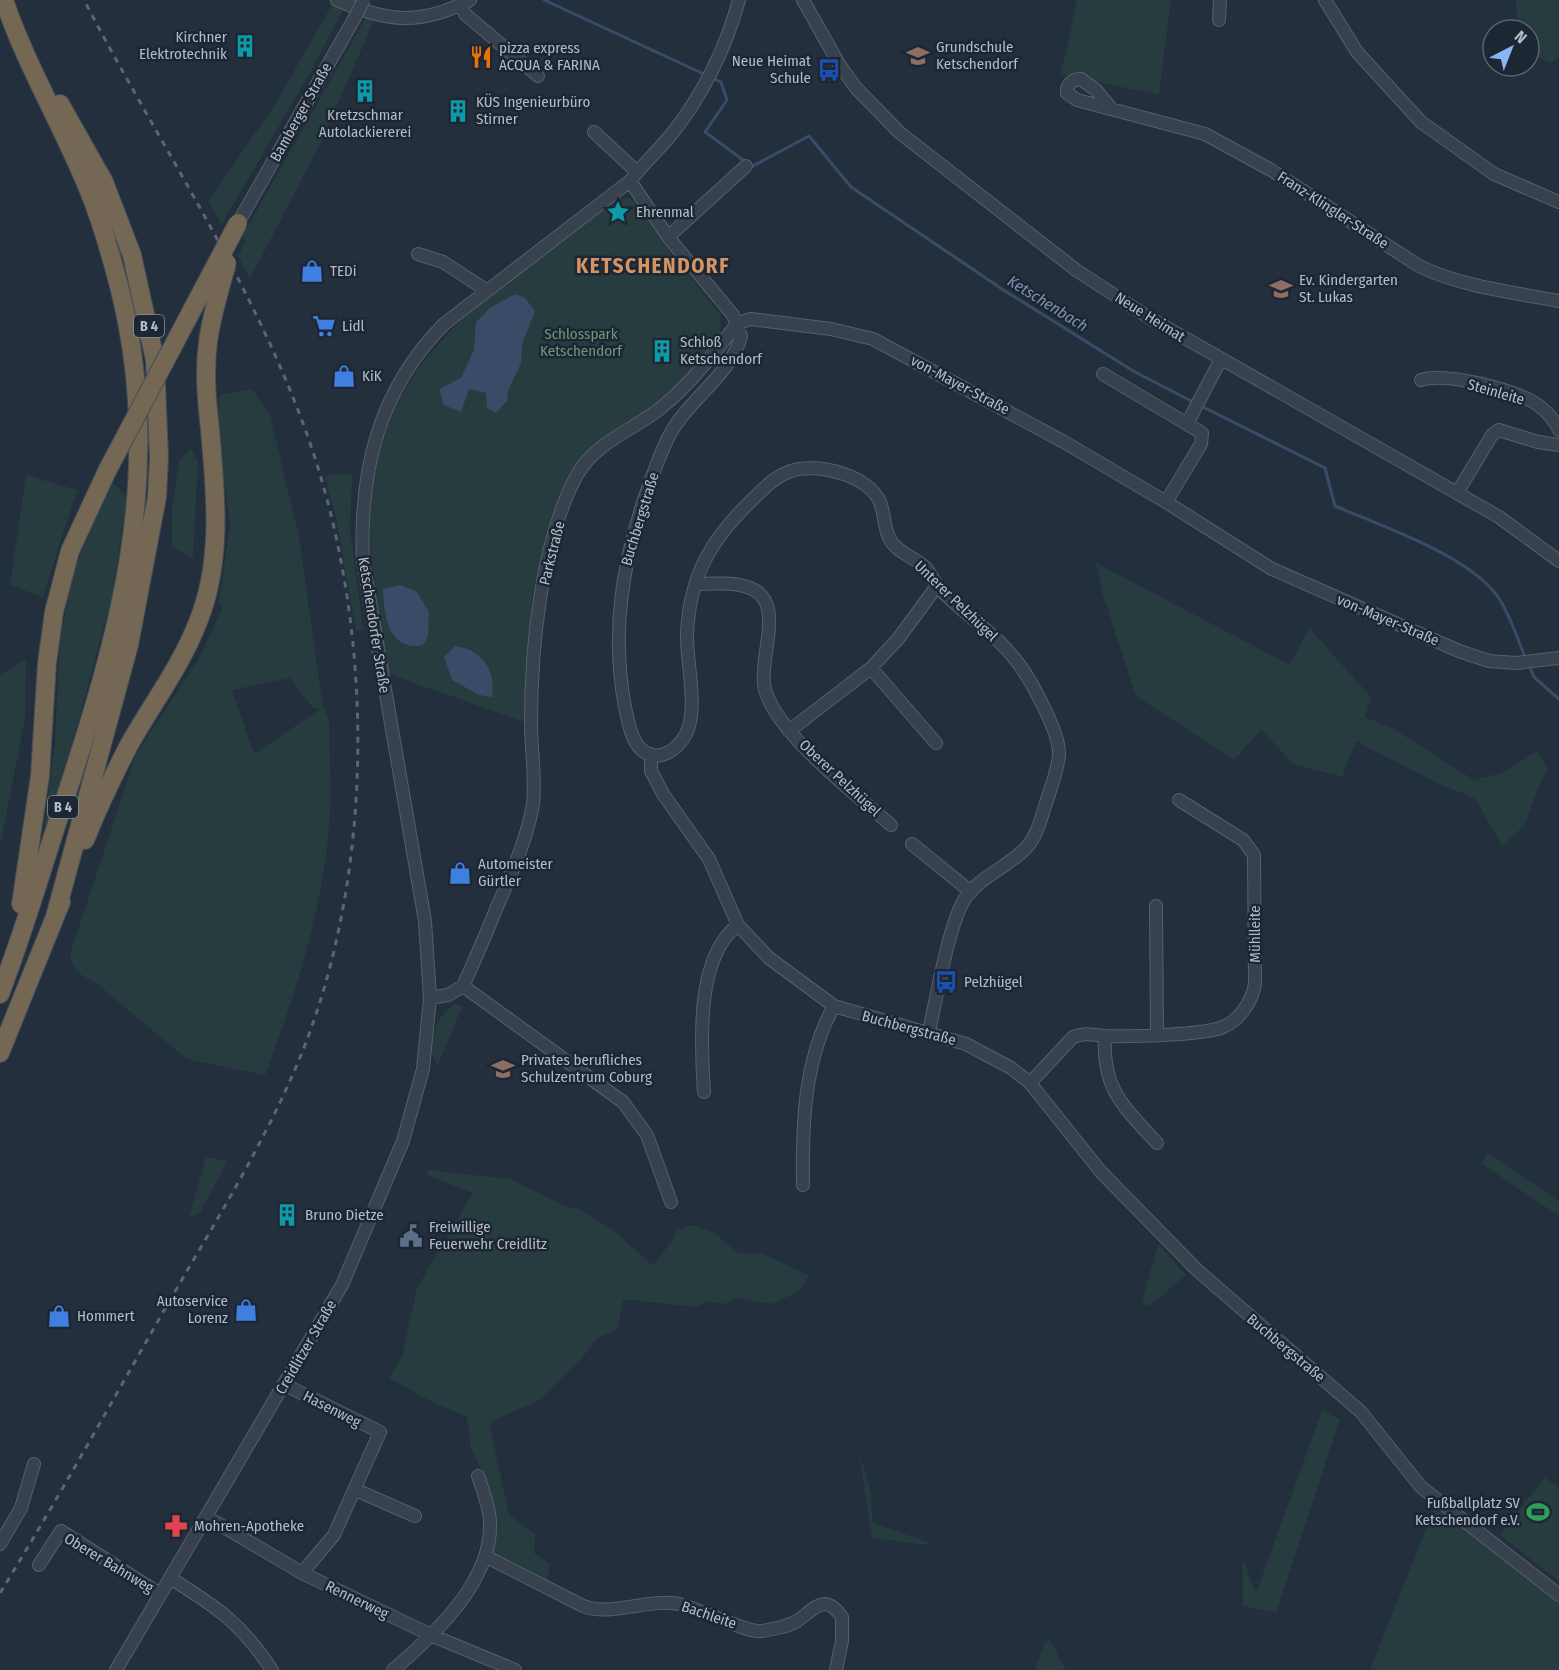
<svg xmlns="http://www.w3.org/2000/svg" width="1559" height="1670" font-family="'Fira Sans Condensed',sans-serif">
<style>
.green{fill:#263c3f;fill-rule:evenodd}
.water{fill:#394c67}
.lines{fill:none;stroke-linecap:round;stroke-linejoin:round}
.stream{stroke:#394c67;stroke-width:3}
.minor-casing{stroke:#565f6c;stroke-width:14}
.highway-casing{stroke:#434c59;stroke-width:20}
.minor{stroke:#38414e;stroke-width:12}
.highway{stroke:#746855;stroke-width:18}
.rail{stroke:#5a6575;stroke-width:3;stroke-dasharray:6 6;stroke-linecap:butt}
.minor-bridge-casing{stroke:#565f6c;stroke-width:14;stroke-linecap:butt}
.highway-bridge-casing{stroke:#434c59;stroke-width:20;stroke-linecap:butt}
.minor-bridge{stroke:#38414e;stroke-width:12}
.highway-bridge{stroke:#746855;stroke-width:18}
.labels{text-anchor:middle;stroke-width:5;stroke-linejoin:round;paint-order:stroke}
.shield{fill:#1d2633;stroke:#878f9c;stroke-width:1.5}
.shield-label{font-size:14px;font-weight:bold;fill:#b4bcc9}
.poi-label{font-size:15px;fill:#b4bcc9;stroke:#1d2633;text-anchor:start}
.street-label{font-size:15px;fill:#b4bcc9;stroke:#1d2633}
.park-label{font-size:15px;fill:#6b9a76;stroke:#1d2633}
.water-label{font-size:16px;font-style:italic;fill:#7c92b1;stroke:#1d2633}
.district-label{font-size:21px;font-weight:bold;letter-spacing:1.5px;fill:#d59563;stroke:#1d2633}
</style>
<rect width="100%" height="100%" fill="#242f3e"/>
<path class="green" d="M1077,0H1171L1159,95L1061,74Z
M1516,0H1559V57L1551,63L1529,53V30H1518Z
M333,3L342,11L311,71L222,224L208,201L274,106Z
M365,19L374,20L323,138L250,279L238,256L245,242L243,235Z
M629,198L636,202L658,237L720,314L721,331L711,352L677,386L634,421L591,447L572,470L547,531L532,596L524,722L389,674C381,622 369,569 370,517C372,356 505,282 619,199Z
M252,389L270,415L299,537L323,708L329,718C329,748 331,779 330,810C326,901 297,990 265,1075L187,1059L96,983C82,976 72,971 70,954L136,754L198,660L223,607L219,603L230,524L216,420L220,395ZM290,678L313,708H322L254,754L232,690Z
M191,449L198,462L193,558L172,547V508L179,461Z
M333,474L352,475L350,528L363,630H356L336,518L325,477Z
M26,475L77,490L43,597L10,585Z
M113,483L127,497L112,597L45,843V819L55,743L60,641L72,575L108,487Z
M1096,563L1290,665L1309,628L1371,697L1365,717L1392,728L1474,780L1502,773L1537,751L1548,770L1539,785L1525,825L1502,846L1475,798L1439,784L1356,741L1342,777L1293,764L1261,729L1234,760L1136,696L1102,592Z
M26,659L25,719L0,845V675Z
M455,1004L462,1006L438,1065L432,1055C435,1028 432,1022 455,1004Z
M1487,1152L1559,1201V1216L1482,1164Z
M206,1157L227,1161L200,1213L189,1218Z
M428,1170L510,1179L572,1209L578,1208L613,1230L653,1266L674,1238L676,1230L691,1225L713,1232L738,1253L763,1254L809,1275L801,1290L772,1304L735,1297L726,1304L707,1301L696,1307L623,1299L618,1329L596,1339L582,1358L540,1400L492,1421L490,1427L509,1515L535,1534L534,1553L550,1564L547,1581L492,1556L493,1538L484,1474L471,1449L467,1417L428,1400L389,1378L402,1356L417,1288L473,1193L427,1175Z
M1158,1244L1186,1275L1150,1306L1142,1302Z
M1322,1411L1340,1419L1276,1613L1243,1606V1559L1256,1593Z
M859,1452L870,1489L873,1523L930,1543L929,1545L872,1538Z
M1545,1477L1559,1488V1581L1500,1535Z
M1434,1509L1488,1536L1559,1596V1670H1370Z
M1049,1640L1051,1642L1066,1670H1035L1045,1642Z"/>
<path class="water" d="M515,294L525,298L535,311L522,344L521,363L508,391L507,401L496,413L487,408L486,393L469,389L461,412L444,405L439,389L461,378L474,350L476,322L491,307Z
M401,585L417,592L429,612L428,636L423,645C389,652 384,616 383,589Z
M455,646C482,649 497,672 492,697L479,695L452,680L444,657Z"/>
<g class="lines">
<path class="stream" d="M544,0L706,75
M712,78L721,82L727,100L705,132L746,162
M751,167L809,136L851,187L1005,291L1135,372L1195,403
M1201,406L1325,468L1335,506C1381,526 1474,557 1500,600C1511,618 1518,640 1526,659
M1529,665L1534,677L1559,699"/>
<g class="minor-casing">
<path id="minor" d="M337,0C387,22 420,26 470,0
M803,0L839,64L856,88L900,133L1076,270L1148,317L1499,517L1559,561
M1325,0L1357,52L1421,122L1494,174L1559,202
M461,5L465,14L538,76
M1219,20L1220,0
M1110,107L1096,90L1081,79C1073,79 1066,84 1067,93L1077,100L1205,134L1271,170L1419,266C1463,287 1511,292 1559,301
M594,132L637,172
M630,181L668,237L733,315L741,336C732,373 692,397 673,429C661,449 654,472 646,494C622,564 611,634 625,707C628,720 631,741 642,750C659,764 678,749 686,734C699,708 686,662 687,633C690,574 712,538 754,498C765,487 776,476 791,471C816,462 869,475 880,502C886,517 883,533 894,545C903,555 917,559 926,568C931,574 934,582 939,588C963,614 996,633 1018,663C1031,680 1060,733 1059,754C1058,771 1050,790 1045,806C1040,822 1037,836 1026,848C1009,866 980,877 966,897C949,921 936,1000 929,1032
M238,223L354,19
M668,237L746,166
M418,254L443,262L486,290
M738,323L751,319L831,329L873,339L1064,442L1166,502L1272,569L1459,651L1489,661L1516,663L1559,658
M1103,374L1202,433L1201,444L1166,502
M1421,380C1447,372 1516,390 1538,405C1546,411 1555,421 1559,430
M1188,422L1221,359
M1457,493L1492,435L1499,430L1538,442L1559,445
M696,584C717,584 751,579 764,599C777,619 761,659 764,684C770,729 856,794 891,825
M871,668L936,743
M789,731L871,668L898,639L937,586
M651,754V771L663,794L709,859L738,925L769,958L834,1006L966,1044L1011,1068L1030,1083L1101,1172L1197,1270L1361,1412L1421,1487L1559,1595
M912,844L971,892
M1156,906L1157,1033
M463,986L623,1102L647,1135L671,1202
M430,998L448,995L463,986C475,960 486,934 497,907C511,874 527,840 533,804C536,778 531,750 531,723C531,648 541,541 577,475C595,442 634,430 662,407C694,380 712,355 738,323
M1105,1036C1102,1089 1123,1106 1157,1143
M1030,1083L1073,1037C1085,1032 1093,1035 1105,1036C1127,1037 1205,1035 1223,1027C1240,1020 1252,1001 1255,984L1254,855L1243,840L1179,800
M704,1092C701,1045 695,957 738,925
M803,1185C802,1125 804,1059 834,1006
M285,1385L380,1432L334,1535L302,1573
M356,1490L415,1516
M207,1517L302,1573L433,1636L515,1670
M0,1544L21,1508L34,1464
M485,1556L583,1606C613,1617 647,1598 679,1604C698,1608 749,1634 762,1631C774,1629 787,1627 797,1621C815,1609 824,1592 842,1617V1641L836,1670
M39,1565L61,1531L160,1594
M170,1578C217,1607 241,1623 272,1670
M116,1670L342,1285L403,1141L423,1069L430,998L425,921L363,561C359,470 379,390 444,324L630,181C642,165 657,152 670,136C702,97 726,48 739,0
M393,1670C435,1634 493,1581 490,1521C489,1506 483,1490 478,1476"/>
</g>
<g class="highway-casing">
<path id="highway" d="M85,840C98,808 113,776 129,745C152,704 181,666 198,622C224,558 215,486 209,419
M21,904L40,776L47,663L54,612L70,551L107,471
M56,913L129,645L157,497L159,457L155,360L132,255L104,182L60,104
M0,994C23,934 41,872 61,811C119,636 166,475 120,290C111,255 101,219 87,186C61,123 26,65 4,0
M0,1053L61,902"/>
</g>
<use href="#minor" class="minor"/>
<use href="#highway" class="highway"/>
<path class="rail" d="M0,1593C55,1504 106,1412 158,1321C207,1235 261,1151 299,1060C376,873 375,633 310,443C256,286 160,146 84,0"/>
<g class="minor-bridge-casing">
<path id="minor-bridge" d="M354,19L364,0"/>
</g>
<g class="highway-bridge-casing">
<path id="highway-bridge" d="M209,419C201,354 209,325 227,263
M107,471L238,223"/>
</g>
<use href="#minor-bridge" class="minor-bridge"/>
<use href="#highway-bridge" class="highway-bridge"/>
</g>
<defs>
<g id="building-bare" transform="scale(1.8)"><path d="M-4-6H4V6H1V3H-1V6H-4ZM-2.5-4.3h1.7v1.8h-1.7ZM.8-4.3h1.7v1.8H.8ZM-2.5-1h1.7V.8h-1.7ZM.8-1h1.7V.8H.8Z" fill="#0f9aa8" stroke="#1d2633" stroke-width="2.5" paint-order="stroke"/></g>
<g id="school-bare" transform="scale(1.8)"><path d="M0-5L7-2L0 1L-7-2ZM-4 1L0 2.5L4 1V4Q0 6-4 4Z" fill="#8d6e63" stroke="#1d2633" stroke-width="2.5" paint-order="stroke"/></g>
<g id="restaurant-bare" transform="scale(1.8)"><path d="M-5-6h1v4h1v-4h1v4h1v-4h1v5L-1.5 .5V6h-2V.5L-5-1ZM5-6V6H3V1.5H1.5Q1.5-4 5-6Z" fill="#e8710a" stroke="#1d2633" stroke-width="2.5" paint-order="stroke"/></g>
<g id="bus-bare" transform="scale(1.8)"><path d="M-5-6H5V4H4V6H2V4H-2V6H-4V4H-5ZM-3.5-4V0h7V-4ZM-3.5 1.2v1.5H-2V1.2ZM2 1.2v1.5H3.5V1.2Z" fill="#1a4fb4" stroke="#1d2633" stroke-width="2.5" paint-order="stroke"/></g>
<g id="sight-bare" transform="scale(1.8)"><path d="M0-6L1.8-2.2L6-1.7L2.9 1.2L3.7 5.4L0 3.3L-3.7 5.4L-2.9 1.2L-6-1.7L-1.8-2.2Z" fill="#0f9aa8" stroke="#1d2633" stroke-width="2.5" paint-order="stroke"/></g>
<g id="shop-bare" transform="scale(1.8)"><path d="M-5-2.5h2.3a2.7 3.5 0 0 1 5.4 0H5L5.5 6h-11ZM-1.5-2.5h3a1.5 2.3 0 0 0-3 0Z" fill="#3f7fe0" stroke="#1d2633" stroke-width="2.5" paint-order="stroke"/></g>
<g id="supermarket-bare" transform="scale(1.8)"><path d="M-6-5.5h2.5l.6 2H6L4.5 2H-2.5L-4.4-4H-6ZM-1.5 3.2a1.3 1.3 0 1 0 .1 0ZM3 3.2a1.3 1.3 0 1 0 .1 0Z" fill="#3f7fe0" stroke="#1d2633" stroke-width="2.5" paint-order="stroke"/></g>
<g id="civic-bare" transform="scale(1.8)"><path d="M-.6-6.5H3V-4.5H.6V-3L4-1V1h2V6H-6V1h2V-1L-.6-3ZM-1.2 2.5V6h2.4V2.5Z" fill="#5c6f8a" stroke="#1d2633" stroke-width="2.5" paint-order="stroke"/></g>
<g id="stadium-bare" transform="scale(1.8)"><path d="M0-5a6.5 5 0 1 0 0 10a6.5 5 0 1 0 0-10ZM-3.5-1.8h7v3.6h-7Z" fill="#2e9e5b" stroke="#1d2633" stroke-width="2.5" paint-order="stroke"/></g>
<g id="pharmacy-bare" transform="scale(1.8)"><path d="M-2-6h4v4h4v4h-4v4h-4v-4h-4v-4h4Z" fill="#e0444e" stroke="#1d2633" stroke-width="2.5" paint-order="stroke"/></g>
</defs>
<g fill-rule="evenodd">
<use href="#building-bare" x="245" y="46"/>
<use href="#school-bare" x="918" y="56"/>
<use href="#restaurant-bare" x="481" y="57"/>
<use href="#bus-bare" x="829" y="70"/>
<use href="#building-bare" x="365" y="91"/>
<use href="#building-bare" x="458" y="111"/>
<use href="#sight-bare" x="618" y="212"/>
<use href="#shop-bare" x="312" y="271"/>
<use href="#school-bare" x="1281" y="289"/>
<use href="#supermarket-bare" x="324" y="326"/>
<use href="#building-bare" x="662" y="351"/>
<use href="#shop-bare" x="344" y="376"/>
<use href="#shop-bare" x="460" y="873"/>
<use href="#bus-bare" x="946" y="982"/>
<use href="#school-bare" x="503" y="1069"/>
<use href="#building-bare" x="287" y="1215"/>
<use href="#civic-bare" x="411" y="1236"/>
<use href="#shop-bare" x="246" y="1310"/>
<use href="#shop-bare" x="59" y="1316"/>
<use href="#stadium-bare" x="1538" y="1512"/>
<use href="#pharmacy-bare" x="176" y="1526"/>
</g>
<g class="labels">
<g class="shield">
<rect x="134" y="315" width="30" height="22" rx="4.5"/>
<rect x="48" y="796" width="30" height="22" rx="4.5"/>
</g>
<g class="shield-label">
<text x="149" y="331">B 4</text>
<text x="63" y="812">B 4</text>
</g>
<g class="poi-label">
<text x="227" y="42" text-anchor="end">Kirchner<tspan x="227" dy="17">Elektrotechnik</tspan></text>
<text x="936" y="52">Grundschule<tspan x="936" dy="17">Ketschendorf</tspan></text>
<text x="499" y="53">pizza express<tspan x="499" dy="17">ACQUA &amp; FARINA</tspan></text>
<text x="811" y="66" text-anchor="end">Neue Heimat<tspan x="811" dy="17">Schule</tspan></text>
<text x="476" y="107">KÜS Ingenieurbüro<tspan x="476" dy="17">Stirner</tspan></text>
<text x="365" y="120" text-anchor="middle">Kretzschmar<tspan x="365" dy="17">Autolackiererei</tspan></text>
<text x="636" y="217">Ehrenmal</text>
<text x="330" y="276">TEDi</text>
<text x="1299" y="285">Ev. Kindergarten<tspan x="1299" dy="17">St. Lukas</tspan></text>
<text x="342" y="331">Lidl</text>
<text x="680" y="347">Schloß<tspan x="680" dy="17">Ketschendorf</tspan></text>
<text x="362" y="381">KiK</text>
<text x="478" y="869">Automeister<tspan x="478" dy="17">Gürtler</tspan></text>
<text x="964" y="987">Pelzhügel</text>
<text x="521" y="1065">Privates berufliches<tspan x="521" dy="17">Schulzentrum Coburg</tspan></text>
<text x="305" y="1220">Bruno Dietze</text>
<text x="429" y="1232">Freiwillige<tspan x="429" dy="17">Feuerwehr Creidlitz</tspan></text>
<text x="228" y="1306" text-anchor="end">Autoservice<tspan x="228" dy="17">Lorenz</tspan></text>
<text x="77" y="1321">Hommert</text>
<text x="1520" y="1508" text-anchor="end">Fußballplatz SV<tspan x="1520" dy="17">Ketschendorf e.V.</tspan></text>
<text x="194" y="1531">Mohren-Apotheke</text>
</g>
<g class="street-label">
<text transform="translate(301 112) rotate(-61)" y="5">Bamberger Straße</text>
<text transform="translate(1333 210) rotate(33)" y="5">Franz-Klingler-Straße</text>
<text transform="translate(1150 317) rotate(32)" y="5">Neue Heimat</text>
<text transform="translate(960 385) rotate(28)" y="5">von-Mayer-Straße</text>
<text transform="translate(1496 392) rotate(16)" y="5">Steinleite</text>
<text transform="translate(640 519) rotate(-73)" y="5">Buchbergstraße</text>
<text transform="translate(552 553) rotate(-76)" y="5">Parkstraße</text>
<text transform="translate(956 601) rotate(44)" y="5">Unterer Pelzhügel</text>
<text transform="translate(1388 620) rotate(23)" y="5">von-Mayer-Straße</text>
<text transform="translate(374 625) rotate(81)" y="5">Ketschendorfer Straße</text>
<text transform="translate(840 778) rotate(43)" y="5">Oberer Pelzhügel</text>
<text transform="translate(1255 934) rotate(-90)" y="5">Mühlleite</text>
<text transform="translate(909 1028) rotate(15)" y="5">Buchbergstraße</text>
<text transform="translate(306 1347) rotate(-60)" y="5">Creidlitzer Straße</text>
<text transform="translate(1286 1348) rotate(40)" y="5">Buchbergstraße</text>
<text transform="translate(332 1409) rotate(27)" y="5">Hasenweg</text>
<text transform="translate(109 1563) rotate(31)" y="5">Oberer Bahnweg</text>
<text transform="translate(357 1600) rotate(26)" y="5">Rennerweg</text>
<text transform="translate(709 1615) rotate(19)" y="5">Bachleite</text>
</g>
<g class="park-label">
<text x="581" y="339">Schlosspark<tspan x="581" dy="17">Ketschendorf</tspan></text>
</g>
<g class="water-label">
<text transform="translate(1048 303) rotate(32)" y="6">Ketschenbach</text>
</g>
<g class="district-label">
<text x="653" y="273">KETSCHENDORF</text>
</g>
</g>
<g transform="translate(1511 48) rotate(42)"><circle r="28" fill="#1d2633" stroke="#59626f" stroke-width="1.5"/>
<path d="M0-4.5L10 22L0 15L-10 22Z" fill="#8ab4f8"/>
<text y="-9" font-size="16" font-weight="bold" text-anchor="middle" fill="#b4bcc9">N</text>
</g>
</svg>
